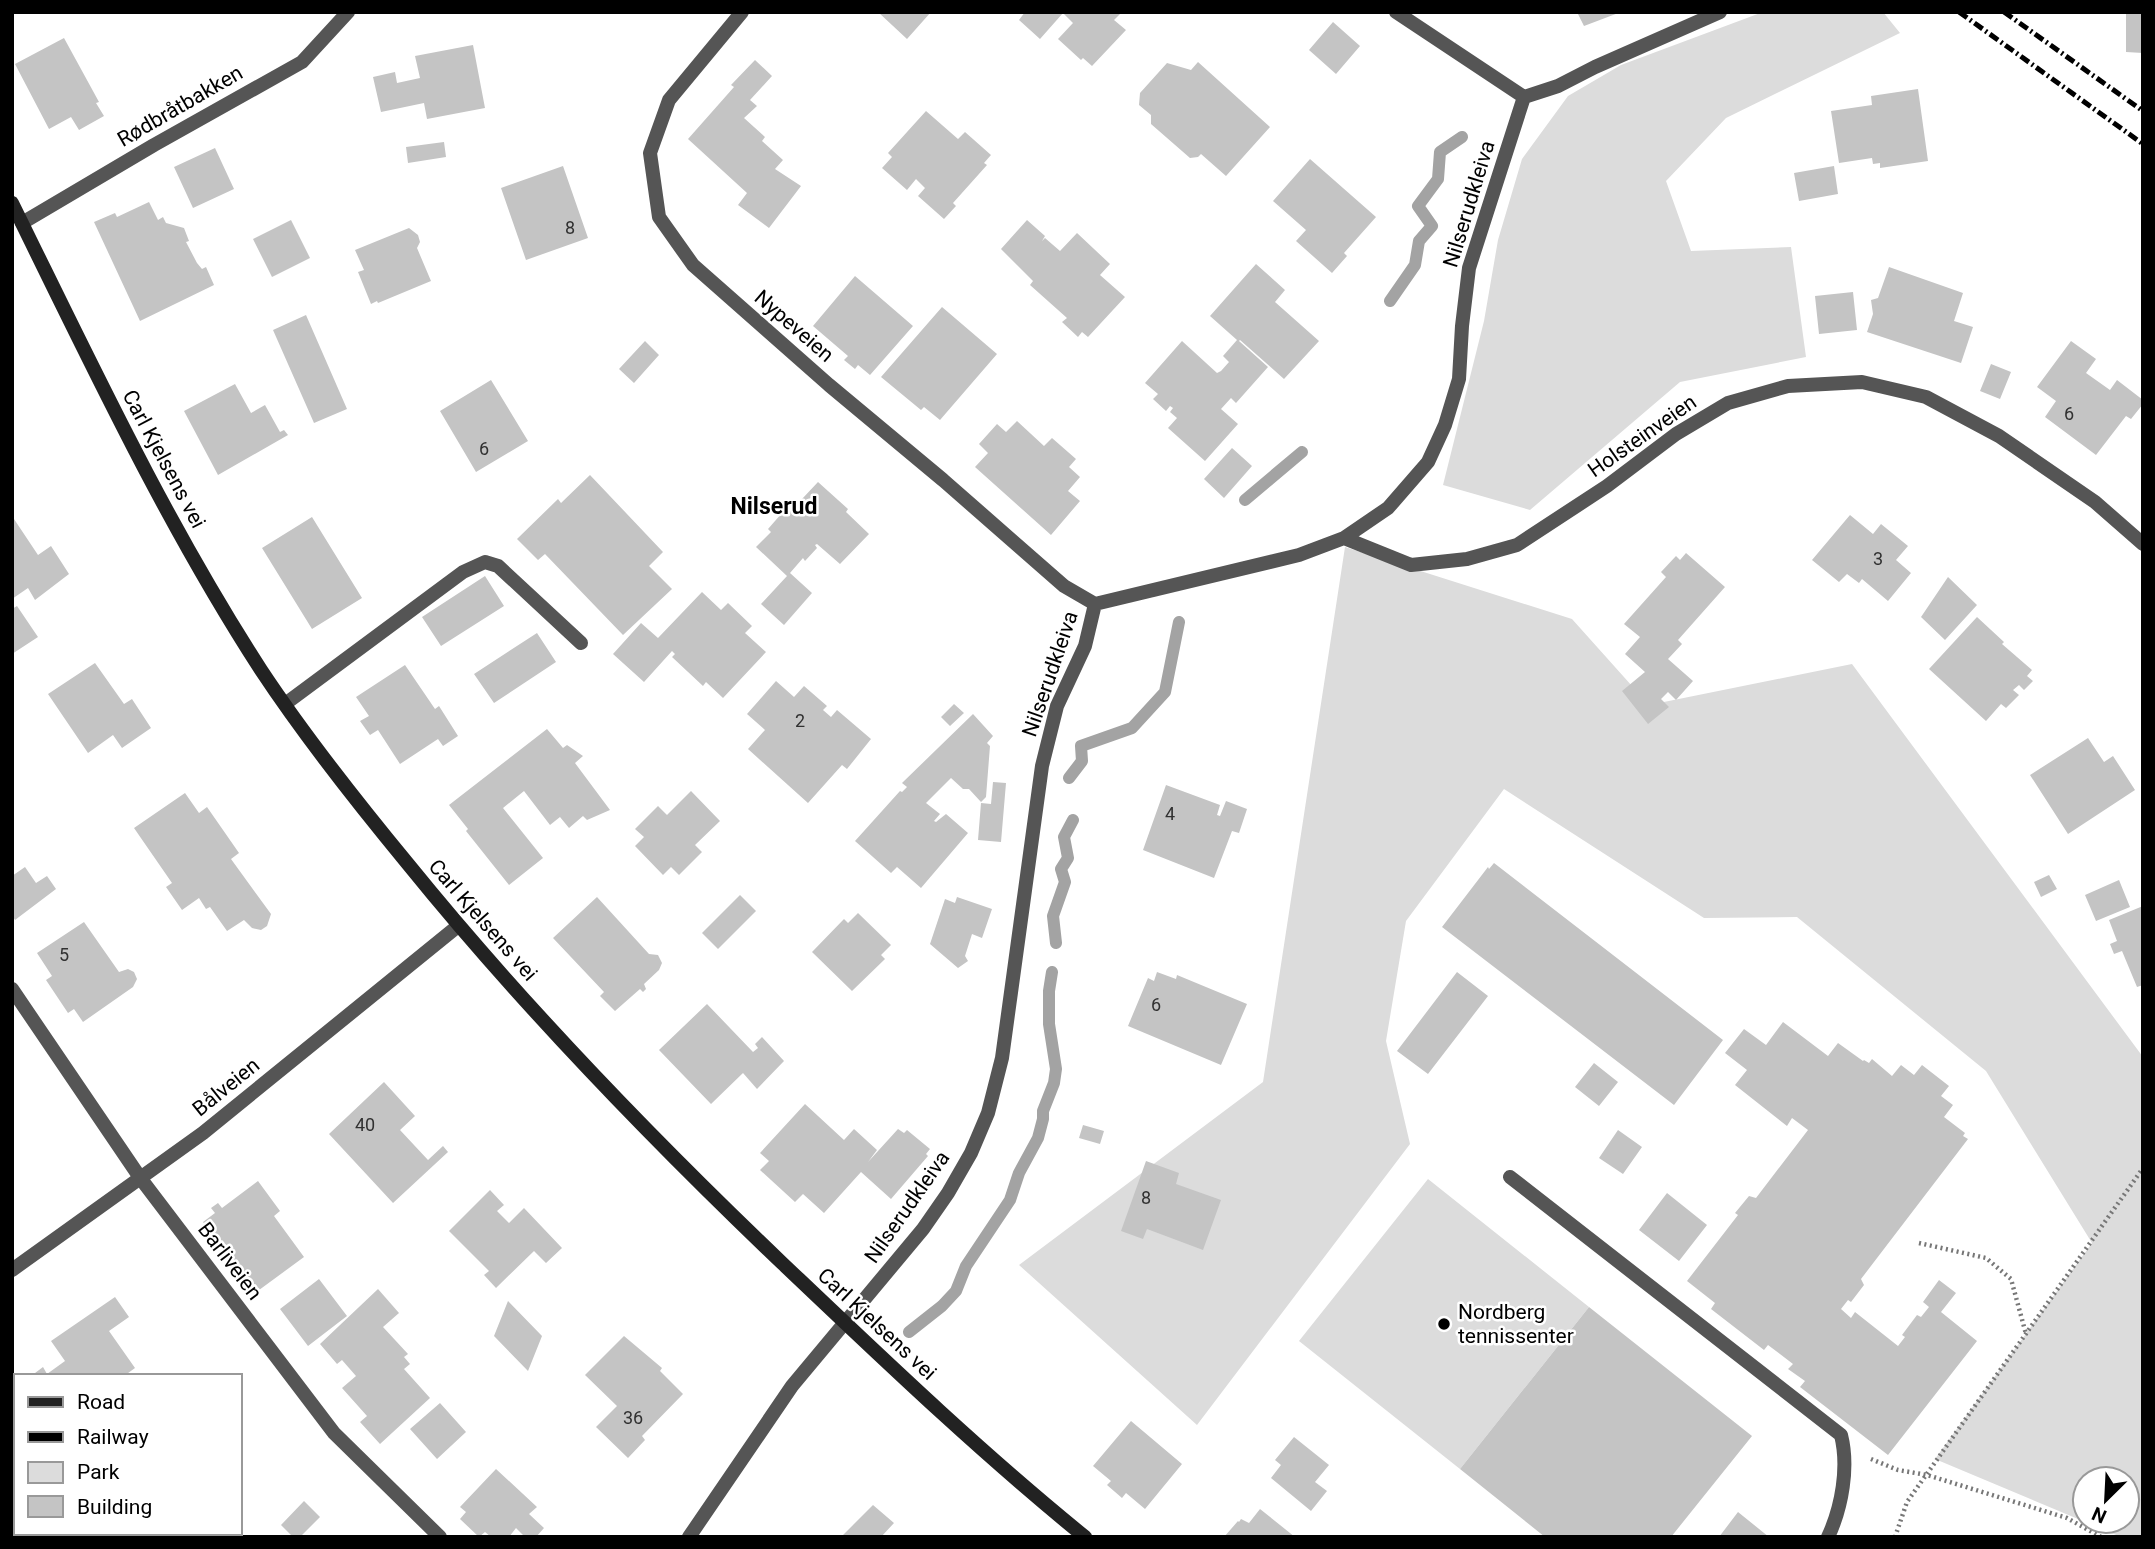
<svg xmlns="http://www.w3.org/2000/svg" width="2155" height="1549" font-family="Roboto,sans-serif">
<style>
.green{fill:#dcdcdc;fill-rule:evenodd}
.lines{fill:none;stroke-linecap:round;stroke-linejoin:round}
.stream{stroke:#a3a3a3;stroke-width:12}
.building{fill:#c4c4c4}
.path{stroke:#777;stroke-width:4.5;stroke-dasharray:2 3.5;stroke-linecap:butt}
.lane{stroke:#555;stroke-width:14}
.street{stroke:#555;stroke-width:14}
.secondary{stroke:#222;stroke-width:14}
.rail{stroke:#000;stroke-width:5;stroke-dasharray:10 3.5 2 3.5;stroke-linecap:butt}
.poi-dot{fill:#000;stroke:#fff;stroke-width:2.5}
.labels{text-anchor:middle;stroke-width:5;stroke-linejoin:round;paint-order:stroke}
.number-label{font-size:18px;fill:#313131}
.street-label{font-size:21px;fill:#000;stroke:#fff}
.poi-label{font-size:21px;fill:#000;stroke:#fff;text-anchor:start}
.neighbourhood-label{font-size:23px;font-weight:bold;fill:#000;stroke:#fff}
</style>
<rect width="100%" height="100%" fill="#fff"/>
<path class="green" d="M1763,12H1883L1900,33L1726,118L1666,181L1691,251L1791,247L1806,357L1680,382L1530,510L1443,485L1484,321L1498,240L1522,159L1568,96L1621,65Z
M1345,547L1572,619L1649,705L1852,664L2143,1057V1537H2121L1935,1459L2092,1243L1986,1071L1797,917L1704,918L1504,789L1406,921L1386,1041L1410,1144L1197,1425L1019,1265L1263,1082ZM2085,1479H2127V1521H2085Z
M1428,1179L1589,1307L1460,1469L1299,1341Z"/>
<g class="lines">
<path class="stream" d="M1390,301L1415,265L1419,241L1432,226L1418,206L1438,179L1440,152L1462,137
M1245,500L1302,452
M1069,778L1082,761L1081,746L1132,728L1165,692L1179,622
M1056,943L1053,916L1065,882L1061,869L1068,858L1064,837L1073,820
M909,1332L942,1306L956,1291L966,1266L1010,1200L1019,1173L1038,1138L1043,1119V1111L1054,1083L1056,1069L1049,1024V991L1052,972"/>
</g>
<path class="building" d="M878,12H931L907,39Z
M1025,12H1122L1114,20L1126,30L1092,66L1083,58L1081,60L1058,39L1073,23L1063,13L1040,39L1019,20Z
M1577,12H1621L1584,26Z
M2126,12H2143V53L2126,52Z
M1333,22L1360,46L1336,74L1309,50Z
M64,38L99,102L96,103L104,116L79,130L71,117L49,129L15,64Z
M473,45L485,108L427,119L424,103L381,112L373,77L395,72L397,83L420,78L415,56Z
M755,60L772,76L750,100L757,106L744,118L765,137L762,141L783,160L775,169L801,186L769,228L738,205L747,193L688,139L734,87L731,85Z
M1198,62L1270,127L1226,176L1201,154L1198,157L1190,158L1151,124V115L1139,105L1140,93L1167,63L1191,70Z
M1918,89L1928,161L1880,168V163L1873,164L1872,158L1839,163L1831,111L1872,105L1871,96Z
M926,111L958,139L965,132L991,155L984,163L987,165L953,203L956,206L944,219L918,196L925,188L916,179L907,190L882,168L892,157L888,153Z
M444,142L446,157L408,163L406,147Z
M215,148L234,189L193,208L174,167Z
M1310,159L1376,217L1344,253L1347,256L1332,273L1296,241L1306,230L1273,201Z
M563,166L588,238L526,260L501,188Z
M1834,166L1838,194L1799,201L1794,173Z
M149,202L158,220L163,217L166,223L184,228L189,241L186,242L197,263L202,269L206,267L214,285L140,321L94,222L115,213L117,217Z
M291,220L310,258L272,277L253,239Z
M1027,220L1045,236L1042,241L1045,238L1060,251L1077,233L1110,264L1100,275L1125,297L1088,337L1082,332L1078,337L1062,322L1067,318L1030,285L1033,281L1001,249Z
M409,228L418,235L420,242L417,248L431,281L378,303L377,301L371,304L358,272L364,270L355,250Z
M1256,264L1285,290L1275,302L1319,341L1284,379L1240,340L1239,341L1268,367L1236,403L1231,398L1221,409L1238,424L1205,461L1168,428L1177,418L1170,412L1173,408L1170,406L1166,411L1153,399L1158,394L1145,383L1182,341L1217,373L1221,371L1229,362L1223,356L1237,340L1210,316Z
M1889,267L1963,293L1954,321L1973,327L1961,363L1867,332L1873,314L1871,300L1878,298Z
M855,276L913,326L870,375L858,365L855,369L844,360L848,356L813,326Z
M1853,292L1857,330L1819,334L1815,296Z
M942,307L997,354L940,420L924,407L921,410L881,377Z
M306,315L347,409L314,423L273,330Z
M645,341L659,355L634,383L619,369Z
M2071,341L2096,359L2086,373L2110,390L2117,380L2143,400V404L2131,419L2126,416L2096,455L2045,417L2056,401L2037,387Z
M1991,364L2011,372L2000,399L1980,391Z
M491,380L528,441L476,472L440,411Z
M235,384L251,413L265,405L280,432L284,430L288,435L218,475L184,411Z
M1017,421L1044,446L1052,438L1076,459L1069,467L1080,477L1068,491L1080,501L1051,535L975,467L988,453L979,444L997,424L1006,432Z
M1232,448L1252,466L1224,498L1204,479Z
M590,475L663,552L649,566L672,589L623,635L545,554L538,560L517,539L558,499L561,503Z
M818,482L848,509L846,512L869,534L840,564L817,544L815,545L817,548L805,561L803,558L790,573L812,593L784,625L761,604L787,576L756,547L771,532L768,529L782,513L786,516Z
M1850,515L1873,534L1881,524L1908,546L1896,560L1911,573L1888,601L1862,579L1859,583L1847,574L1839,582L1812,560Z
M312,517L362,598L312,629L262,548Z
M14,519L38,555L51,546L69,574L35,600L28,588L12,599V521Z
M1686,553L1725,587L1678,640L1682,644L1668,659L1693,681L1676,700L1668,692L1661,699L1669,707L1648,724L1622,691L1645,672L1625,654L1640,637L1624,624L1666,577L1661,572L1676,556L1680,560Z
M485,576L504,606L441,646L422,617Z
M1948,577L1977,605L1945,640L1921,617Z
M702,592L721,610L728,603L752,626L745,633L766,652L723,698L706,682L703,686L672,657L675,654L672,651L644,682L613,654L641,623L658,638Z
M17,606L38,637L12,654V609Z
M1977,617L2004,642L2002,644L2032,670L2027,676L2033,681L2024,690L2019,685L2013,690L2019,695L2006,708L2001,704L1986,721L1929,669Z
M537,633L556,662L494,703L474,674Z
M95,663L124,704L132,699L151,728L122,748L113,735L88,753L48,694Z
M405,665L435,709L439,706L458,736L443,746L438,739L400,764L378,730L370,735L360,721L369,716L356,697Z
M776,681L794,697L804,686L827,706L823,710L831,717L837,710L871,739L847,769L842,765L808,803L748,749L765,730L747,714Z
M954,704L964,713L950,726L941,717Z
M973,714L993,736L987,743L990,746L986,797L981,802L969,789H963L951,778L926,803L940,814L934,821L936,822L946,814L968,833L921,888L897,867L891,873L855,841L900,791L902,792L907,787L902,783Z
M547,729L563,748L567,745L583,756L575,763L610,810L587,820L583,816L569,828L560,817L550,825L524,791L503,808L543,858L509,885L466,831L468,829L449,805Z
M2088,738L2104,762L2113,756L2135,790L2068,834L2030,775Z
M993,782L1006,783L1001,842L978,840L981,803L991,804Z
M1166,785L1220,805L1217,815L1220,816L1226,801L1247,809L1239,833L1232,831L1214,878L1143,850Z
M691,791L720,821L695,845L702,852L679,875L671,867L663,875L635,846L644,837L635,829L658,806L667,815Z
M185,793L199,813L207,807L239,853L231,859L271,914L267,926L261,930L252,928L244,920L227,931L210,907L206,909L199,898L182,910L166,887L172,883L134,828Z
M1494,863L1723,1040L1674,1105L1442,927L1488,867L1489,869Z
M25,867L36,883L47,876L56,889L15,920L12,915V876Z
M2049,875L2057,889L2041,897L2034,882Z
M2119,880L2130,907L2096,921L2085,895Z
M740,895L756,911L718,949L702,933Z
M597,897L649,954L658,955L662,963L659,970L644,984L646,989L643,992L640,989L615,1011L600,996L604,992L553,938Z
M957,897L992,909L982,938L972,934L965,956L968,961L958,968L930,944L945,899L955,903Z
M2143,906V985L2137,987L2122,951L2114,954L2110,944L2117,941L2109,920Z
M858,913L891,945L881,955L885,959L852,991L812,952L844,919L848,923Z
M84,922L119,972L128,969L134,972L137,979L133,987L83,1022L74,1009L68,1013L46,980L52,976L37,953Z
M1157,972L1176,979L1177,975L1247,1004L1221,1065L1128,1026L1148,978L1154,981Z
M1457,972L1488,996L1428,1074L1397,1051Z
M707,1004L753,1052L758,1048L755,1044L762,1037L784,1061L757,1089L743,1073L711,1104L659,1050Z
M1783,1022L1828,1056L1838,1043L1863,1061L1864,1060L1869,1063L1872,1059L1892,1076L1901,1065L1914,1075L1922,1065L1949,1086L1941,1096L1953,1105L1944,1117L1965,1133L1963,1136L1968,1139L1861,1279L1864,1285L1851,1302L1848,1300L1841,1309L1851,1318L1855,1312L1898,1346L1905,1337L1902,1335L1917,1315L1921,1317L1929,1307L1923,1302L1939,1280L1956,1293L1941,1312L1977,1341L1888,1455L1800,1387L1805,1381L1788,1369L1793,1364L1768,1345L1764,1350L1711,1309L1715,1303L1687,1281L1738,1215L1735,1213L1749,1196L1756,1198L1808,1130L1792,1118L1787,1126L1735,1085L1747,1070L1725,1053L1744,1029L1766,1045Z
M1594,1063L1618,1082L1599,1106L1575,1087Z
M384,1082L415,1116L400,1130L428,1160L443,1146L448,1152L393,1203L329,1134Z
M805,1104L844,1140L854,1129L877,1150L868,1162L898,1129L904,1133L907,1130L930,1149L926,1154L928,1156L891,1199L861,1172L824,1213L803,1194L795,1202L760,1170L769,1161L760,1153Z
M1083,1125L1104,1131L1100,1144L1079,1138Z
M1618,1130L1642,1147L1623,1174L1599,1158Z
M1146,1161L1179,1173L1176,1184L1221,1200L1203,1250L1147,1229L1143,1239L1121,1231Z
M258,1181L280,1211L274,1216L304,1257L255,1293L203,1222L215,1213L211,1208L218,1203L222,1208Z
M490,1190L504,1205L497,1211L509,1223L524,1208L562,1248L546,1263L534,1251L496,1288L484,1275L489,1271L449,1231Z
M1667,1193L1707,1225L1679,1261L1639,1230Z
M319,1279L347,1316L308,1346L280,1309Z
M378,1289L399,1313L383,1327L408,1354L404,1357L410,1364L404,1369L430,1398L380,1444L360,1422L367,1416L342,1388L356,1376L342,1360L337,1364L320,1344Z
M115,1297L129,1317L109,1331L135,1368L124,1376H31L43,1367L47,1374L65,1361L51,1341Z
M508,1301L542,1336L528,1371L494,1336Z
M1589,1307L1752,1436L1671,1537H1545L1460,1469Z
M624,1336L662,1368L660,1371L683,1394L642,1436L645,1440L628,1458L596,1427L617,1406L585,1375Z
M440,1403L466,1432L437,1459L410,1429Z
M1131,1421L1182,1464L1145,1509L1126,1493L1122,1498L1107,1485L1111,1481L1093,1466Z
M1294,1437L1329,1465L1315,1482L1327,1491L1311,1511L1271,1478L1281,1465L1275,1460Z
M496,1469L537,1507L529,1514L544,1528L536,1537H525L516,1528L509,1537H491L485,1532L479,1537L460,1519L466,1512L460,1507Z
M304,1501L320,1517L300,1537H293L281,1525Z
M873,1505L894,1523L881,1537H841Z
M1260,1509L1295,1537H1224L1238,1521L1239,1522L1241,1519L1249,1523Z
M1738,1512L1769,1537H1719Z"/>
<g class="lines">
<path class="path" d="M1919,1243L1986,1258L2011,1279L2026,1334
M1871,1459L1898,1470L1927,1475L2067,1518L2101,1537
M1895,1537L1907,1502L2143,1168"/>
<path class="lane" d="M285,704L463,572L485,562L498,566L581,643
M1510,1177L1841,1435C1849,1467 1842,1507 1828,1537"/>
<path class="street" d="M742,12L669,100L650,153L659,217L693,265L829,385L943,480L1064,586L1095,604
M1396,12L1524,97
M22,223L154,145L302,62L348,12
M1344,538L1411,565L1467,559L1517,545L1607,486L1676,434L1728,403L1788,386L1862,382L1926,397L1999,436L2095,502L2143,544
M12,989L141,1179L334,1433L440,1537
M12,1270L203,1133L458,926
M689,1537L792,1386L923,1229L948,1193L971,1153L988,1113L1002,1058L1042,766L1057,706L1085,646L1095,604L1299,555L1344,538L1388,508L1428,462L1445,425L1459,379L1462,326L1469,268L1524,97L1558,86L1595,67L1720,12"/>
<path class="secondary" d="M12,203C90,361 165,522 261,670C306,738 356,801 408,864C523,1006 650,1137 782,1263C881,1357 979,1451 1085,1537"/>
<path class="rail" d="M1959,12L2143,144
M2004,12L2143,111"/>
</g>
<circle class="poi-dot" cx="1444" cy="1324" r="7"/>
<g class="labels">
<g class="number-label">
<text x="570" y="234">8</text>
<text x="2069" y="420">6</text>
<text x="484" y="455">6</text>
<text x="1878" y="565">3</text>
<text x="800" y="727">2</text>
<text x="1170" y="820">4</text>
<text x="64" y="961">5</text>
<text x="1156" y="1011">6</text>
<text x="365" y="1131">40</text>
<text x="1146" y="1204">8</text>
<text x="633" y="1424">36</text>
</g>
<g class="street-label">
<text transform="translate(180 106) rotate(-30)" y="7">Rødbråtbakken</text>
<text transform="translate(1469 204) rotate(-73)" y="7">Nilserudkleiva</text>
<text transform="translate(794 326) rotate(41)" y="7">Nypeveien</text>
<text transform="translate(1642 436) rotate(-35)" y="7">Holsteinveien</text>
<text transform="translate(164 459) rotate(62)" y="7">Carl Kjelsens vei</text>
<text transform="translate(1050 674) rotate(-71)" y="7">Nilserudkleiva</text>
<text transform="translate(483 920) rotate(49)" y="7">Carl Kjelsens vei</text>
<text transform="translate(226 1087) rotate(-39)" y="7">Bålveien</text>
<text transform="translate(907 1207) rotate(-55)" y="7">Nilserudkleiva</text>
<text transform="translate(230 1261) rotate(53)" y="7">Barliveien</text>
<text transform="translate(877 1324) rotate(43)" y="7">Carl Kjelsens vei</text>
</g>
<g class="poi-label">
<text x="1458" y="1319">Nordberg<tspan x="1458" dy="24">tennissenter</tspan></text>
</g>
<g class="neighbourhood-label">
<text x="774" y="514">Nilserud</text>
</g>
</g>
<rect width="2155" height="1549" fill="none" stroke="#000000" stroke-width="28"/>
<rect x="14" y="1374" width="228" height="161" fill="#ffffff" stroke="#999999" stroke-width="2"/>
<rect x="28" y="1397" width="35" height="10" fill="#222222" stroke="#999999" stroke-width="2"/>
<text x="77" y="1409" font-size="21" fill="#000000">Road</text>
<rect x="28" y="1432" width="35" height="10" fill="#000000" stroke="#999999" stroke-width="2"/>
<text x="77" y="1444" font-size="21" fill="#000000">Railway</text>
<rect x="28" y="1462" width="35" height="21" fill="#dcdcdc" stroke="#999999" stroke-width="2"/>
<text x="77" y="1479" font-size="21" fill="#000000">Park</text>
<rect x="28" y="1496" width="35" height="21" fill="#c4c4c4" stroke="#999999" stroke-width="2"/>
<text x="77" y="1514" font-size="21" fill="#000000">Building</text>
<g transform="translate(2106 1500) rotate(204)"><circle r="33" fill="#ffffff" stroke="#999999" stroke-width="2"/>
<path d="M0-5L12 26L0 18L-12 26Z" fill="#000000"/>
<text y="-10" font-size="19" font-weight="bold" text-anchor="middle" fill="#000000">N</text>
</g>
</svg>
